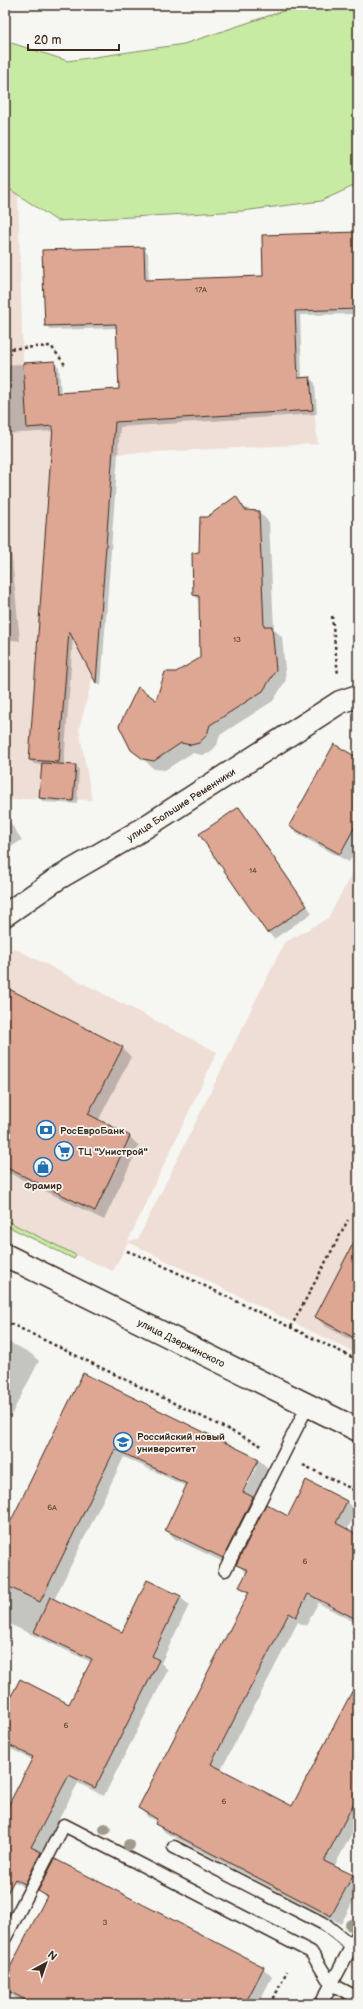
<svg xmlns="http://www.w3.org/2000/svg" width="363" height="2009" font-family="'Balsamiq Sans',sans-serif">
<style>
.built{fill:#eeded6}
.green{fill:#c8eba4;stroke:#828a61}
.shadow{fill:#0003;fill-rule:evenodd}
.building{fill:#dda794;stroke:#3b2a1e}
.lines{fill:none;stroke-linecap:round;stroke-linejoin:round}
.lane-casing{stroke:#3b2a1e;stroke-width:15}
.street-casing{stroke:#3b2a1e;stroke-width:25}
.secondary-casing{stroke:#3b2a1e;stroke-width:25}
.path{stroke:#3b2a1e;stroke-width:2.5;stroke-dasharray:3 3;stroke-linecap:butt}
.lane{stroke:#f6f6f2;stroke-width:12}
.street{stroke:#f6f6f2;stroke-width:22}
.secondary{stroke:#f6f6f2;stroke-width:22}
.tree{fill:#9f9b8c}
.labels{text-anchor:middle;stroke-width:3.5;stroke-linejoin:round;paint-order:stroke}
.number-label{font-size:8px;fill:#64493c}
.street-label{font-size:10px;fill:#3b2a1e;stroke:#f6f6f2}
.poi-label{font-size:10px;font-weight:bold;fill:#3b2a1e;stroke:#f6f6f2;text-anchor:start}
</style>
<rect width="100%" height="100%" fill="#f6f6f2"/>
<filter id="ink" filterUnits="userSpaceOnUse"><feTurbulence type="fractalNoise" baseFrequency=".025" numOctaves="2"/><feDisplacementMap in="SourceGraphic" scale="8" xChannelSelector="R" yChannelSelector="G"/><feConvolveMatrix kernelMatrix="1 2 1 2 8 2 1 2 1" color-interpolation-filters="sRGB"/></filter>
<g filter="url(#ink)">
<path class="built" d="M5,186L18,194L23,363L55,361L57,393L310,377L318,444L113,454L98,657L79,729L92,800L39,798L9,800L5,645L7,549H5Z
M358,863V1354L128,1242L113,1271L76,1255L5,1220V955L14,948L217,1052L128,1241L138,1239L284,943L328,918Z"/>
<path class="green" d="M301,5H358V184L321,201L242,211L57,221L5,186V41L68,61L184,44Z
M5,1220L76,1255L74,1259L5,1225Z"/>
<path class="shadow" d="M358,233V314L300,315L302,379L310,378L315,383L317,414L120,427L101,686L97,682L73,637L64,766H76L79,770L77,804L43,802L40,798L42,765L34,764L30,760L54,431L5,434V365L54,362L59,367L61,394L120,390L117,328L51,330L46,325L143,248L148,253L149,281L264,277Z
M5,487L20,641L5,639Z
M235,497L249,512H259L269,522L274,629L282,637L286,680L273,701L220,735L217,745L210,753L202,755L192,753L165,770L154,769L132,749L157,702L176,673L201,658L200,601L194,595L200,553L208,518Z
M358,759V845L349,862L299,835L291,826Z
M239,808L245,815L312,913L274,939L268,932Z
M5,815L22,840L5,851Z
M5,990L122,1047L131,1057L98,1121L130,1137L139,1146L104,1220L5,1171Z
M358,1236V1344L325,1326L316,1317Z
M5,1340L30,1353L39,1361L5,1427Z
M83,1374L259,1460L268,1468L253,1498L261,1507L232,1566L175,1539L166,1530L187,1487L124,1457L54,1600L123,1633L180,1597L189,1605L161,1663L168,1670L104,1796L78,1783L41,1853L50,1862L34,1892L5,1877V1814L33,1760L5,1746V1711L69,1705L91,1662L7,1623L5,1627V1535ZM257,1462H259L242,1497L240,1496Z
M306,1481L347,1502L356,1512L347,1530L358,1536V1640L351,1632L356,1623L318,1603L306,1626L298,1622L221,1770L293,1808L358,1682V1822L334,1867L352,1876L358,1882V1892L341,1924L166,1833L156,1824L157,1822L148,1817L139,1808L249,1595L240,1587L247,1574L237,1564L288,1517Z
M39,1891L263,1968L272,1977L258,2004H27L10,1995L5,1990V1979L47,1898Z"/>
<path class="building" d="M358,232V309L295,311L298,378L310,377L313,410L115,422L96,683L69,631L59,762L29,760L53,426L27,428L23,363L55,361L57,393L119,389L116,324L45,326L42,250L144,247L145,280L263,276L262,235Z
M236,496L245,510L259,511L264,626H272L276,670L263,691L210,725L207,735L199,743L191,745L181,743L154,761L143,759L131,750L119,726L138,687L156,700L165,672H176L200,658L199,596L193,595L192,553L199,552L200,517H207Z
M334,744L358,758V821L340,854L289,826Z
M42,763L76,765L73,801L39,798Z
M239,807L307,906L267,933L199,834Z
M5,987L123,1047L88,1114L130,1136L95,1211L5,1167Z
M358,1234V1340L315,1317Z
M83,1373L259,1459L243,1492L253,1497L223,1558L165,1530L187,1484L115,1449L40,1602L5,1585V1533Z
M306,1480L347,1501L336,1523L358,1535V1620L308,1594L296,1617L289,1613L211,1764L292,1806L358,1680V1795L324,1861L353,1875L331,1916L155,1824L157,1819L138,1808L249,1592L239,1587L248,1570L236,1565L266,1504L288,1516Z
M147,1580L181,1596L152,1656L159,1660L95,1788L69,1775L31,1847L41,1852L25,1884L15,1879L5,1897V1812L33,1757L5,1743V1708L20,1679L69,1704L92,1659L34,1632L50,1597L122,1632Z
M55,1859L264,1967L245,2004H33L5,1989V1977L47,1896L38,1891Z"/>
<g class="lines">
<g class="lane-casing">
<path id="lane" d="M225,1570L308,1405
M174,1847L326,1925L352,1946
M5,1938L64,1825L311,1952L331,1984L358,1998
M321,2004L358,1934"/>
</g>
<g class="street-casing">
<g id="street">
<path id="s1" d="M5,915L57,879L133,835L340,702L358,696"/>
</g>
</g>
<g class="secondary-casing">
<g id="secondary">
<path id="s2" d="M5,1255L358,1430"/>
</g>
</g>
<path class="path" d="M5,349L51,346L66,366
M332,616L338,675
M127,1251L151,1260L358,1360
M5,1321L262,1446
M291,1327L348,1220
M303,1465L358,1492
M271,2004L287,1971"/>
<use href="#lane" class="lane"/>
<use href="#street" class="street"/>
<use href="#secondary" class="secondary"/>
</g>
<g class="tree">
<circle cx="105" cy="1829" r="6"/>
<circle cx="129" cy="1845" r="6"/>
<circle cx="351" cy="1925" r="6"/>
</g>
</g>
<defs>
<g id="bank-ring" transform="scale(1)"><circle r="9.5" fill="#f6f6f2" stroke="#1f6fb2" stroke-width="1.5"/><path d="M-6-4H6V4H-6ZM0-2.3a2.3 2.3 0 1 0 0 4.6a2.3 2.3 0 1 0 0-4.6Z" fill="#1f6fb2"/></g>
<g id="supermarket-ring" transform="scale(1)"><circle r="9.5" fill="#f6f6f2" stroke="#1f6fb2" stroke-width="1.5"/><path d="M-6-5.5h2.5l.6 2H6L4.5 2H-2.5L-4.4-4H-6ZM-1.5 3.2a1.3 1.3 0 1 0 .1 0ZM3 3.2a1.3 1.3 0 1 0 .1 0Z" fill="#1f6fb2"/></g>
<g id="shop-ring" transform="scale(1)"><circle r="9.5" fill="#f6f6f2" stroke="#1f6fb2" stroke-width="1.5"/><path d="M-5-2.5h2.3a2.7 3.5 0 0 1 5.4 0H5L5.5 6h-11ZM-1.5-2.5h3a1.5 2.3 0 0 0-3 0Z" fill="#1f6fb2"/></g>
<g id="university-ring" transform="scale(1)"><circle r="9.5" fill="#f6f6f2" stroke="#1f6fb2" stroke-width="1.5"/><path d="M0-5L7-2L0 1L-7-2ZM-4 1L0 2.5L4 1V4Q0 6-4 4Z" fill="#1f6fb2"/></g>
</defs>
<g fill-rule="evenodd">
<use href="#bank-ring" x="46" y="1130"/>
<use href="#supermarket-ring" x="64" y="1151"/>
<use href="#shop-ring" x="43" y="1167"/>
<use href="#university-ring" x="123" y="1442"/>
</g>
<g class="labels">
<g class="number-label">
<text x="201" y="292">17А</text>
<text x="237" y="642">13</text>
<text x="253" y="873">14</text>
<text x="52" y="1510">6А</text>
<text x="305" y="1564">6</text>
<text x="66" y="1728">6</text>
<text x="224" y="1804">6</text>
<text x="105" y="1925">3</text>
</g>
<g class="street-label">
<text dy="4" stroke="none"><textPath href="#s1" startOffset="208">улица Большие Ременники</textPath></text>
<text dy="4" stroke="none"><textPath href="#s2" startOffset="197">улица Дзержинского</textPath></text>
</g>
<g class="poi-label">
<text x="60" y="1134">РосЕвроБанк</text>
<text x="78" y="1155">ТЦ "Унистрой"</text>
<text x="43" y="1189" text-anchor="middle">Фрамир</text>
<text x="137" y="1440">Российский новый<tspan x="137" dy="12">университет</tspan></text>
</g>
</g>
<rect width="363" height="2009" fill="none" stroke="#f6f6f2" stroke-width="20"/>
<rect x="10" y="10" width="343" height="1989" fill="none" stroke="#3b2a1e" stroke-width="1.5" filter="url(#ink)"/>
<g transform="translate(46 1963) rotate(40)" stroke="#f6f6f2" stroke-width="3" paint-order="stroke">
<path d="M0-3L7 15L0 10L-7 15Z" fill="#3b2a1e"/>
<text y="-6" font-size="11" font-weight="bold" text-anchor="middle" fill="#3b2a1e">N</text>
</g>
<path d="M28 44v6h91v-6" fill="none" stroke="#3b2a1e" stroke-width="2"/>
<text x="34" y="44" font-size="12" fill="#3b2a1e" stroke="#f6f6f2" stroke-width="3" paint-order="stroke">20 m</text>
</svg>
